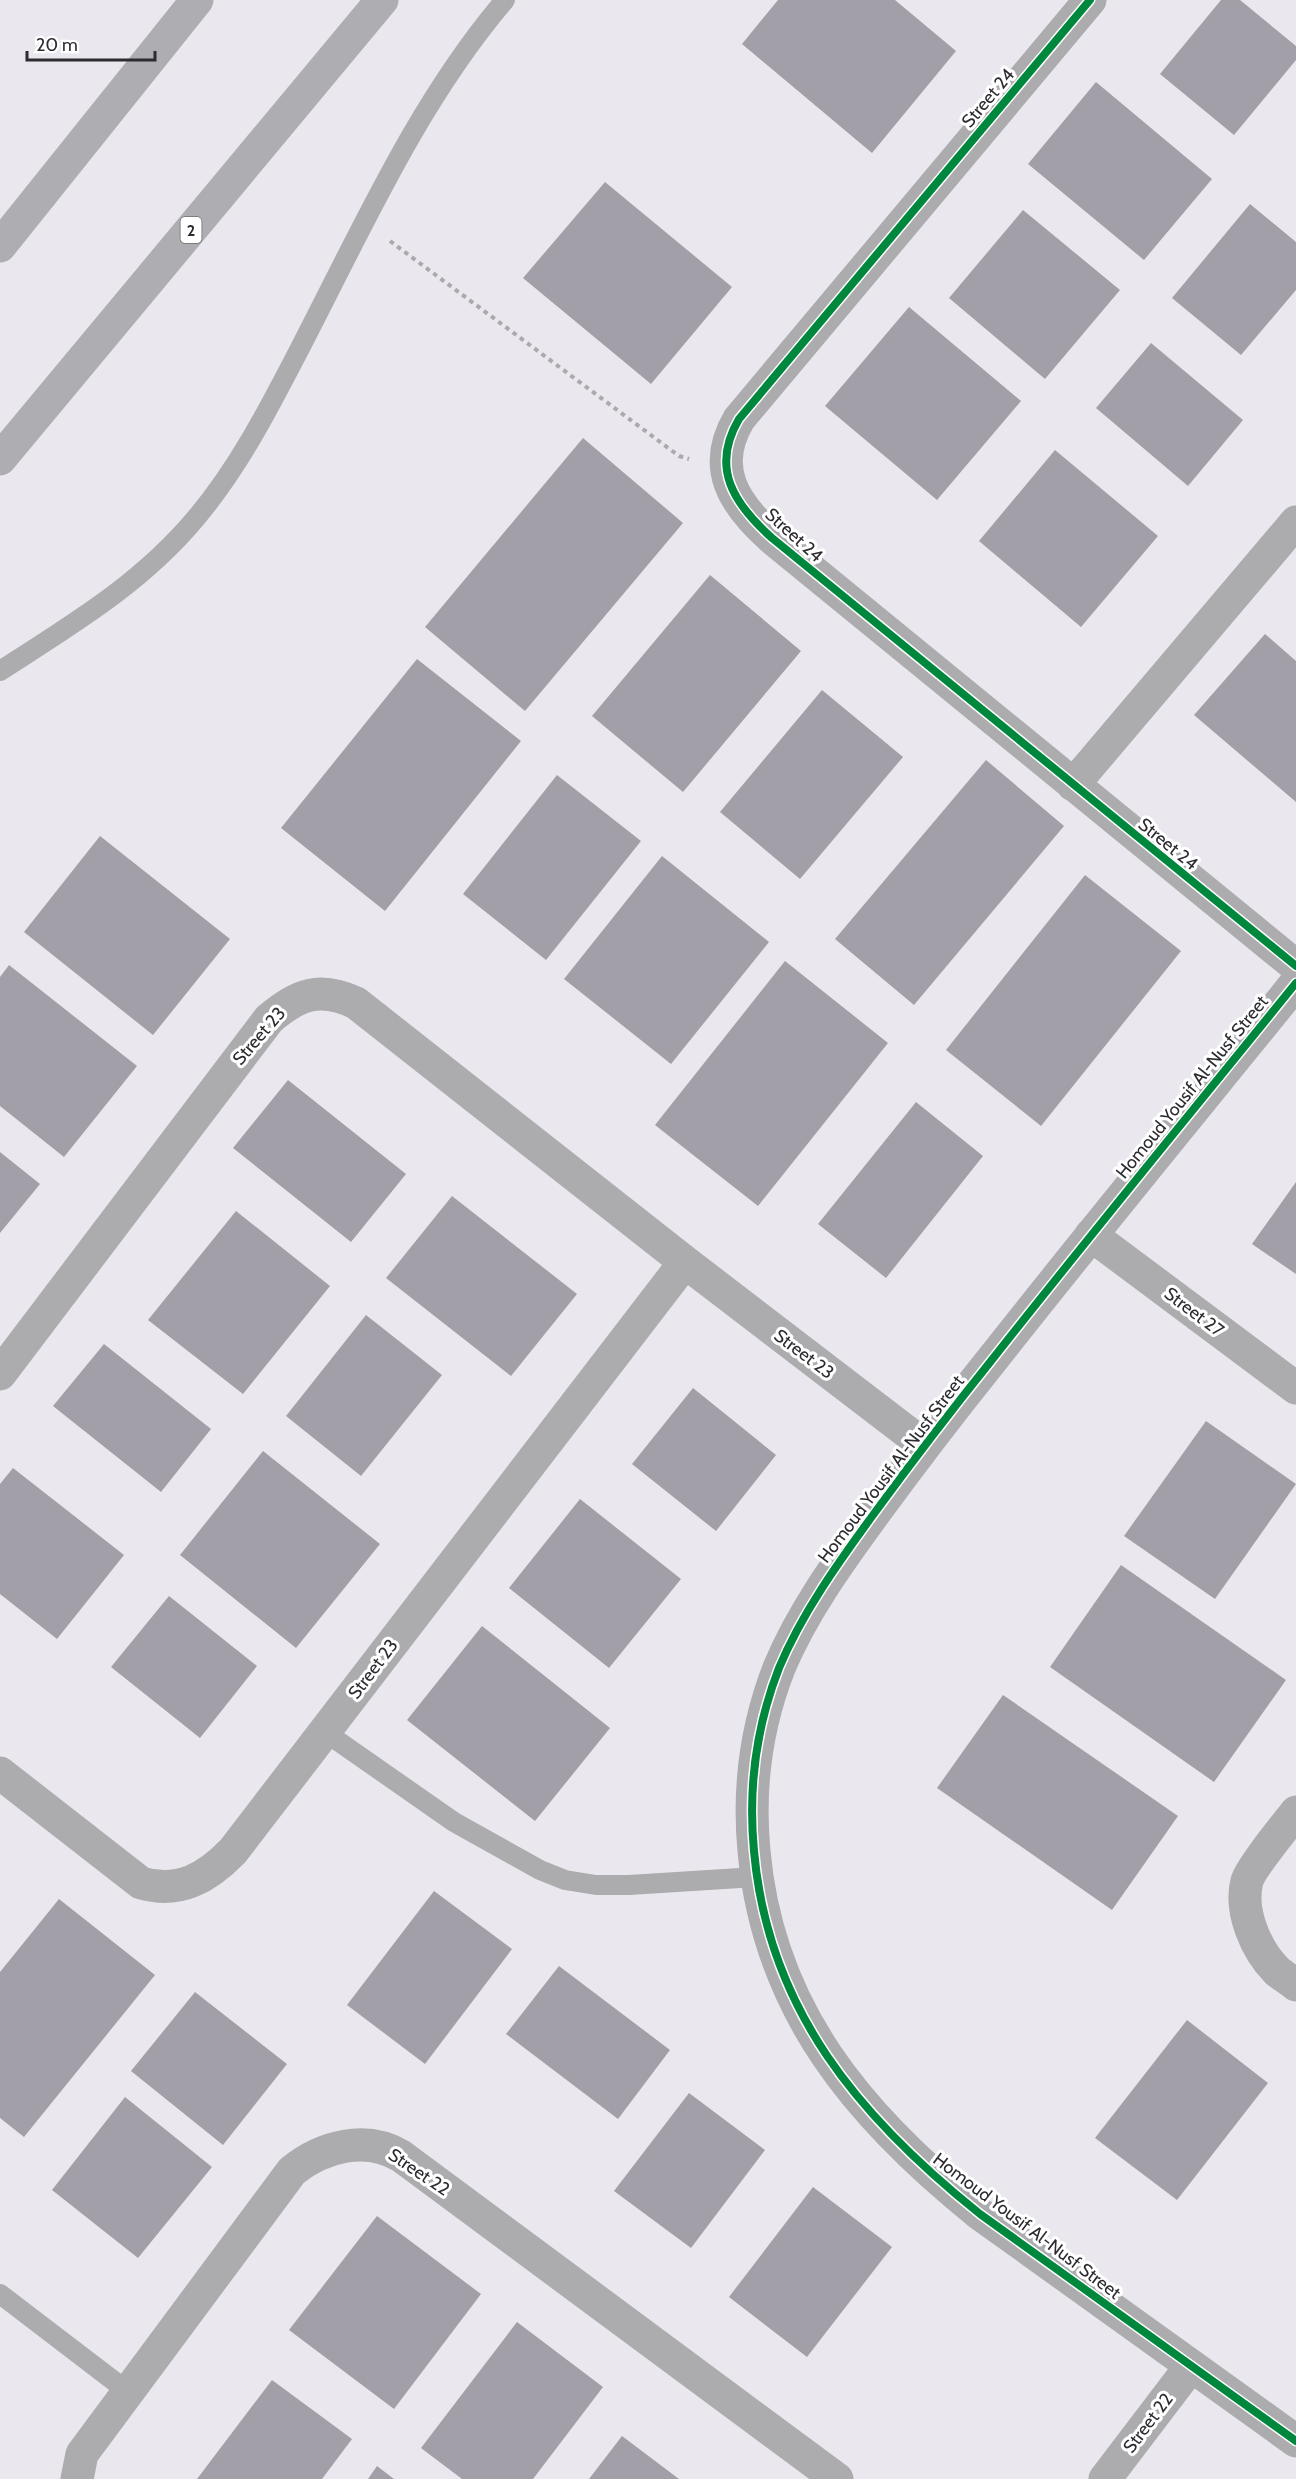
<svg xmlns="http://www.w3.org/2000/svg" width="1296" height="2479" font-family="Cabin,sans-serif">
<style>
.building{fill:#a29fa8}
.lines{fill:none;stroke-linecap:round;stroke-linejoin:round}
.path{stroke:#aaa9ad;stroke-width:4;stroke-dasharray:4.5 4.5;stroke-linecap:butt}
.service{stroke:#acabad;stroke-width:20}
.minor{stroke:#acabad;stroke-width:33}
.tertiary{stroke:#acabad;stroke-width:33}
.primary{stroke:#aeadb2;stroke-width:33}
.cycleway-casing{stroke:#fff;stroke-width:11}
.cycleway{stroke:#00873e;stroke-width:8}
.labels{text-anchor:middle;stroke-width:6;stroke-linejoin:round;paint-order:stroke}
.shield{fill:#fff;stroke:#6c6b6e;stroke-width:1.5}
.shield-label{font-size:16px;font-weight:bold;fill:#2d2b30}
.street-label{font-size:18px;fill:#2d2b30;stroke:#fff}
</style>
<rect width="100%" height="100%" fill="#eae8ee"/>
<path class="building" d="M778,0H895L956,51L872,153L742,44Z
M1221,0H1240L1296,46V60L1234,135L1160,74Z
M1096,82L1212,179L1144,260L1028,164Z
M605,182L732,287L651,384L523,278Z
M1250,204L1296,242V290L1241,355L1172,298Z
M1023,210L1120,290L1045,379L949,298Z
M909,307L1021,401L937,500L825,406Z
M1151,343L1243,420L1188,486L1096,408Z
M583,438L683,523L525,711L425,627Z
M1055,450L1158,536L1081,627L979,541Z
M710,575L801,651L683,792L592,716Z
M1265,634L1296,661V802L1194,715Z
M417,659L521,741L385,911L281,828Z
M822,690L903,757L800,879L720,812Z
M986,760L1064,826L914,1005L835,939Z
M557,775L641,841L546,960L463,894Z
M100,836L230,939L153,1035L24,932Z
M662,856L769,942L671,1064L564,979Z
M1085,875L1181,951L1041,1126L946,1050Z
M785,961L888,1043L758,1206L655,1125Z
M9,965L137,1066L64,1157L0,1106V977Z
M288,1080L406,1174L351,1242L233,1148Z
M916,1102L983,1156L886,1278L818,1224Z
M0,1152L40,1184L0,1233Z
M1296,1182V1274L1252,1244Z
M452,1196L577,1294L511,1376L386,1278Z
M236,1211L330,1286L243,1394L148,1320Z
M366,1315L442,1375L361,1476L286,1416Z
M104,1344L211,1429L161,1492L53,1406Z
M693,1388L776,1455L716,1531L632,1464Z
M1206,1421L1296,1484L1215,1599L1124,1536Z
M263,1451L380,1544L296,1648L180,1555Z
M13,1468L124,1555L57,1639L0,1594V1484Z
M580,1499L681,1579L609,1668L509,1588Z
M1121,1565L1286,1680L1214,1782L1050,1667Z
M169,1596L257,1666L200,1738L111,1667Z
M482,1626L610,1728L535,1821L407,1720Z
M1003,1695L1178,1816L1112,1910L937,1788Z
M434,1891L512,1949L425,2064L347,2005Z
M59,1899L155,1975L24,2137L0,2118V1972Z
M559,1966L670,2050L618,2119L506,2034Z
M195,1992L287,2064L223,2145L131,2071Z
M1187,2020L1268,2083L1177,2200L1095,2138Z
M689,2093L765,2150L691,2248L614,2191Z
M125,2097L212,2167L138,2258L52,2190Z
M813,2187L892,2247L807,2357L729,2297Z
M377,2216L481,2294L394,2409L289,2330Z
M517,2322L603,2387L533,2479H462L421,2448Z
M272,2380L352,2439L322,2479H197Z
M622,2436L679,2479H589Z
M377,2466L394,2479H368Z"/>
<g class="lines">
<path class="path" d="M390,241L679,456L689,459"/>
<path class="service" d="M0,671C71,625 141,584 196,518C238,468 268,410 298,352C360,233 417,103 505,0
M325,1732L454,1822L540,1870L565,1880L596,1885H629L756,1877
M0,2294L127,2391"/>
<path class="minor" d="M1090,0L739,419C710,468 734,504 772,538L1296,966
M1073,785L1296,522
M1091,1235L1296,1388
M0,1374L269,1019C298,994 320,986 356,1003L685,1262L924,1445
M0,1773L141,1883C179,1894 207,1878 233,1851L685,1262
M1296,1812C1286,1825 1250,1869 1247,1881C1239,1911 1256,1950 1277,1971C1283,1976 1290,1980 1296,1985
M77,2479L82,2454L292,2171C323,2146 366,2135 401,2156L837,2479
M1105,2479L1191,2366"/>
<path class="tertiary" d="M1296,983C1194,1109 1091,1234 991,1361C950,1412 911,1463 873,1515C838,1563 802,1613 779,1668C756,1727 748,1788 754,1851C768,2010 860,2118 980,2214L1296,2441"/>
<path class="primary" d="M0,246L197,0
M0,459L382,0"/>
<g class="cycleway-casing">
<path id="cycleway" d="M1090,0L739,419C710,468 734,504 772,538L1296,966
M1296,983C1194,1109 1091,1234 991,1361C950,1412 911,1463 873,1515C838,1563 802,1613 779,1668C756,1727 748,1788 754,1851C768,2010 860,2118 980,2214L1296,2441"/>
</g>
<use href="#cycleway" class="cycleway"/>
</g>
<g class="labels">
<rect class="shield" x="180.5" y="217" width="21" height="26" rx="4.5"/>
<g class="shield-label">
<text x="191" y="236">2</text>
</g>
<g class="street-label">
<text transform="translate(988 98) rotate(-50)" y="6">Street 24</text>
<text transform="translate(794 535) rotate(42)" y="6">Street 24</text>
<text transform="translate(1168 844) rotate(39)" y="6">Street 24</text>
<text transform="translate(259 1036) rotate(-49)" y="6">Street 23</text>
<text transform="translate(1192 1087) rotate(-51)" y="6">Homoud Yousif Al-Nusf Street</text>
<text transform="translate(1194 1312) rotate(37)" y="6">Street 27</text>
<text transform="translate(804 1354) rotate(37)" y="6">Street 23</text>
<text transform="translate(891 1469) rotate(-53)" y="6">Homoud Yousif Al-Nusf Street</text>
<text transform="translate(373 1669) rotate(-53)" y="6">Street 23</text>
<text transform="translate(419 2172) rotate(34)" y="6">Street 22</text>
<text transform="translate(1027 2226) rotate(37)" y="6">Homoud Yousif Al-Nusf Street</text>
<text transform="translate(1148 2423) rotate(-53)" y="6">Street 22</text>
</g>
</g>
<path d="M27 51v9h128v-9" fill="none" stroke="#2d2b30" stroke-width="3"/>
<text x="36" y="51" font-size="18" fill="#2d2b30" stroke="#ffffff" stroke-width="4.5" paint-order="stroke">20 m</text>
</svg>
